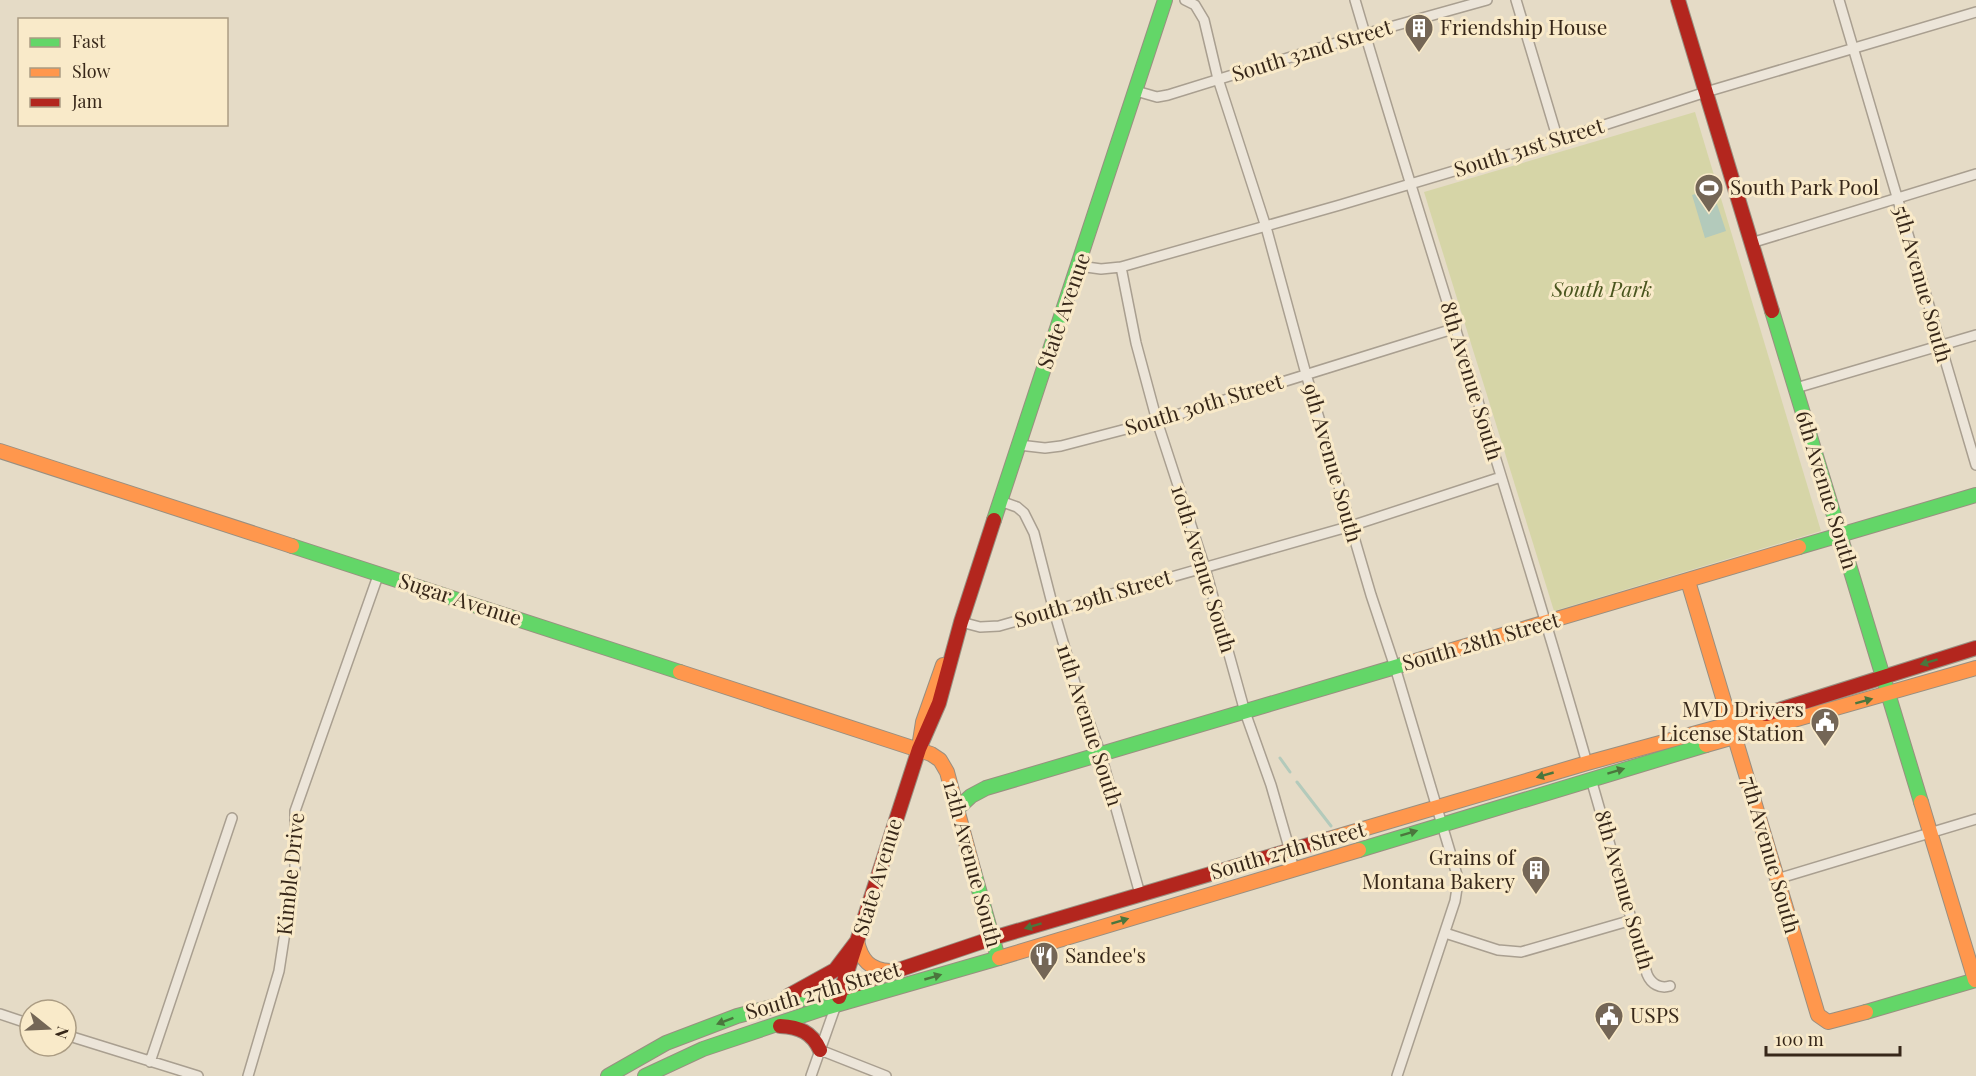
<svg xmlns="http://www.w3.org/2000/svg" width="1976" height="1076" font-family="'Playfair Display',serif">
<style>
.green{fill:#d6d5a7}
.water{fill:#b3cabb}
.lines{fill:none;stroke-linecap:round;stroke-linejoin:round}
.stream{stroke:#b3cabb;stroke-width:3}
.street-casing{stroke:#a99f90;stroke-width:12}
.fast-casing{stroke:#998f80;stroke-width:16}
.slow-casing{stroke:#998f80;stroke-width:16}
.jam-casing{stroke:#998f80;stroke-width:16}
.street{stroke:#ece5d9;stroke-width:9}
.fast{stroke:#63d668;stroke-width:14}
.slow{stroke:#ff974d;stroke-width:14}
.jam{stroke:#b3261e;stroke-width:14}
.oneway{fill:#4b763d}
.labels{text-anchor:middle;stroke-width:6;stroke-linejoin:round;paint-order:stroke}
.poi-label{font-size:21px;fill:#372719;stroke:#f9eac9;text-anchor:start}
.street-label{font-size:21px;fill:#372719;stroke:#f9eac9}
.park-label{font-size:21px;font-style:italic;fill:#49551e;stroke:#f9eac9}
</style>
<rect width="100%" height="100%" fill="#e5dbc6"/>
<path class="green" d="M1695,112L1821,531L1554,611L1424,192Z"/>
<path class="water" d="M1712,189L1726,231L1705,238L1692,195Z"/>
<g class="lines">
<path class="stream" d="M1280,758L1290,772
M1297,782L1331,826"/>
<g class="street-casing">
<path id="street" d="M1185,0L1195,5L1204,20L1218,79L1266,227L1306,374L1371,595L1395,667L1457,875V888L1455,901L1397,1076
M1355,0C1430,255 1514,507 1587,763
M1516,0L1558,140
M1839,0L1976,465
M1136,91L1157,97L1168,95L1365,34L1487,0
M1751,243L1976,174
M1079,266L1101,269L1121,267L1340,205L1558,140L1706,92L1976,12
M1121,267L1136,343L1157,421L1205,568L1245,712L1271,785L1290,851L1293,868
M1796,388L1976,335
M1019,445L1045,448L1061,446L1157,421L1456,328
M1000,501L1017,507L1024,513L1034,533L1054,611L1075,683L1101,755L1140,894
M961,622L980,627L999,626L1351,526L1501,477
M1591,779L1647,974C1651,984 1660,989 1670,986
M1777,879L1976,819
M1445,933L1498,950L1521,952L1632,920
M0,1014L30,1024
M66,1035L198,1076
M820,1050L886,1076
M150,1062L232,818
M248,1076L279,971L295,867V811L379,573
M811,1076L836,1005"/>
</g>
<g class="fast-casing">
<path id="fast" d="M1772,311L1921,802
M994,520L1165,0
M292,546L680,672
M1799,547L1976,495
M958,808L971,796L986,788L1412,662
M1359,850L1706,745
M974,872L998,958
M1866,1012L1976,980
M608,1076L666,1043L737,1016L845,988
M645,1076L703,1049L822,1009L999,958"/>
</g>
<g class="slow-casing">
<path id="slow" d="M0,451L292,546
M1688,581L1818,1015L1828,1022L1866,1012
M1412,662L1799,547
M680,672L931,754L940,760L947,772L974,872
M920,741L923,722L943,665
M1706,745L1976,668
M1921,802L1975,980
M1329,839L1587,763L1766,714
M857,941C861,960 870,970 890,971
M999,958L1359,850"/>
</g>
<g class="jam-casing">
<path id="jam" d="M1678,0L1772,311
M1766,714L1976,648
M845,988L993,938L1329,839
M788,996L835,970L857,941
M839,997L919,749L939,703L961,622L994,520
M780,1026C799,1027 812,1032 820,1050"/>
</g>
<use href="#street" class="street"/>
<use href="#fast" class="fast"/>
<use href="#slow" class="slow"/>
<use href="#jam" class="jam"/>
</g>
<defs><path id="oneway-solid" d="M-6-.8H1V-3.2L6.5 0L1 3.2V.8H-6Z" transform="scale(1.5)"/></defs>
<g class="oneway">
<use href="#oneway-solid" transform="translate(1929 662) rotate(163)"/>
<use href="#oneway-solid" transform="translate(1864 701) rotate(-15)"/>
<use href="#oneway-solid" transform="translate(1616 771) rotate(-17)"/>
<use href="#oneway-solid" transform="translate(1545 775) rotate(164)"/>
<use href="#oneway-solid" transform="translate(1409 833) rotate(-17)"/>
<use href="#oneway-solid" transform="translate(1120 921) rotate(-17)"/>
<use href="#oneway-solid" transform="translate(1033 926) rotate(163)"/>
<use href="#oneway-solid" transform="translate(933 977) rotate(-16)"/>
<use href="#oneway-solid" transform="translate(725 1021) rotate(159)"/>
</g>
<defs>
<g id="building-pin" transform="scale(1.5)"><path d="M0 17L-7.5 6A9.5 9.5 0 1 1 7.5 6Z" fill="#746656" stroke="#f9eac9"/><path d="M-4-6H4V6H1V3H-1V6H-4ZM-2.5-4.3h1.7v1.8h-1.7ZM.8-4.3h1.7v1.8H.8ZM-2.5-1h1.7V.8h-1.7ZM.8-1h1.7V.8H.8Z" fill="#fff"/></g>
<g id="stadium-pin" transform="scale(1.5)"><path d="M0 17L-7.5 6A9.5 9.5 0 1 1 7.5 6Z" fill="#746656" stroke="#f9eac9"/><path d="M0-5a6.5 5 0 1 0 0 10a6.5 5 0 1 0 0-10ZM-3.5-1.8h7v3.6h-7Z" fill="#fff"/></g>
<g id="civic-pin" transform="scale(1.5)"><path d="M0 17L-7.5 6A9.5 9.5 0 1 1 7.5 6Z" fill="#746656" stroke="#f9eac9"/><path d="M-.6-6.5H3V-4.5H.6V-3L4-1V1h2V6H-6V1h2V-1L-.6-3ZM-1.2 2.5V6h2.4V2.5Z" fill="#fff"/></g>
<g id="restaurant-pin" transform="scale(1.5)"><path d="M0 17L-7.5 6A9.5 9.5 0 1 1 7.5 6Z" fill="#746656" stroke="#f9eac9"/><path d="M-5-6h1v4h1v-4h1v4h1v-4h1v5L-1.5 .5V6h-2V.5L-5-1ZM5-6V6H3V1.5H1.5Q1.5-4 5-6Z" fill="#fff"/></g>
</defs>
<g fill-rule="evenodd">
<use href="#building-pin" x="1419" y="28"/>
<use href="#stadium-pin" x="1709" y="188"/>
<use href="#civic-pin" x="1825" y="722"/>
<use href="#building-pin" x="1536" y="870"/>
<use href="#restaurant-pin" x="1044" y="956"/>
<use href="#civic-pin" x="1609" y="1016"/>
</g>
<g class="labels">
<g class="poi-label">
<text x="1440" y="35">Friendship House</text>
<text x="1730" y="195">South Park Pool</text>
<text x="1804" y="717" text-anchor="end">MVD Drivers<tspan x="1804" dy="24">License Station</tspan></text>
<text x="1515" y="865" text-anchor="end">Grains of<tspan x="1515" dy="24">Montana Bakery</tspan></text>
<text x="1065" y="963">Sandee's</text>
<text x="1630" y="1023">USPS</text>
</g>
<g class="street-label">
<text transform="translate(1312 51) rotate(-17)" y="7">South 32nd Street</text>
<text transform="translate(1529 148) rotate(-17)" y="7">South 31st Street</text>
<text transform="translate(1922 284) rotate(74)" y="7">5th Avenue South</text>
<text transform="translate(1064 311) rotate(-71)" y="7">State Avenue</text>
<text transform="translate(1471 381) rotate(73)" y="7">8th Avenue South</text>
<text transform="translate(1204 405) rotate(-17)" y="7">South 30th Street</text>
<text transform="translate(1332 463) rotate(74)" y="7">9th Avenue South</text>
<text transform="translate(1826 490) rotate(73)" y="7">6th Avenue South</text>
<text transform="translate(1203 569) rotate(73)" y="7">10th Avenue South</text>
<text transform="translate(1093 599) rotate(-16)" y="7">South 29th Street</text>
<text transform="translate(460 600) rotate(18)" y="7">Sugar Avenue</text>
<text transform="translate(1481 642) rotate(-16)" y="7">South 28th Street</text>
<text transform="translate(1089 725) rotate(72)" y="7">11th Avenue South</text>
<text transform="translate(1288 851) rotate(-16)" y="7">South 27th Street</text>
<text transform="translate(1770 855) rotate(74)" y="7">7th Avenue South</text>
<text transform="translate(972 864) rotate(75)" y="7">12th Avenue South</text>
<text transform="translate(291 874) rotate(-84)" y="7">Kimble Drive</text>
<text transform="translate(878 877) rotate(-73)" y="7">State Avenue</text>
<text transform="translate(1624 890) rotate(74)" y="7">8th Avenue South</text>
<text transform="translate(823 991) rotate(-16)" y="7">South 27th Street</text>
</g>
<g class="park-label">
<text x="1602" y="297">South Park</text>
</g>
</g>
<rect x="18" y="18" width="210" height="108" fill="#f9eac9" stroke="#ab9c83" stroke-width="1.5"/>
<rect x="30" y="38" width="30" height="9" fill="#63d668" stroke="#ab9c83" stroke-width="1.5"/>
<text x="72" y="48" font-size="18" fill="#372719">Fast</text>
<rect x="30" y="68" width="30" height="9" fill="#ff974d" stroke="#ab9c83" stroke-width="1.5"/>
<text x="72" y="78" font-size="18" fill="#372719">Slow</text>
<rect x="30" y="98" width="30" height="9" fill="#b3261e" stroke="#ab9c83" stroke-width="1.5"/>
<text x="72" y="108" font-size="18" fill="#372719">Jam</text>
<g transform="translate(48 1028) rotate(108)"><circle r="28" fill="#f9eac9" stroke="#ab9c83" stroke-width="1.5"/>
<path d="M0-4.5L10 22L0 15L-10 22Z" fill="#746656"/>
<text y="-9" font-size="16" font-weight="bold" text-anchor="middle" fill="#372719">N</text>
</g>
<path d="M1766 1046v9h134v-9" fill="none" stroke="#372719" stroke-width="3"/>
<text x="1775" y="1046" font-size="18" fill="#372719" stroke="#f9eac9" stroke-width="4.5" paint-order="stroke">100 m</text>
</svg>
